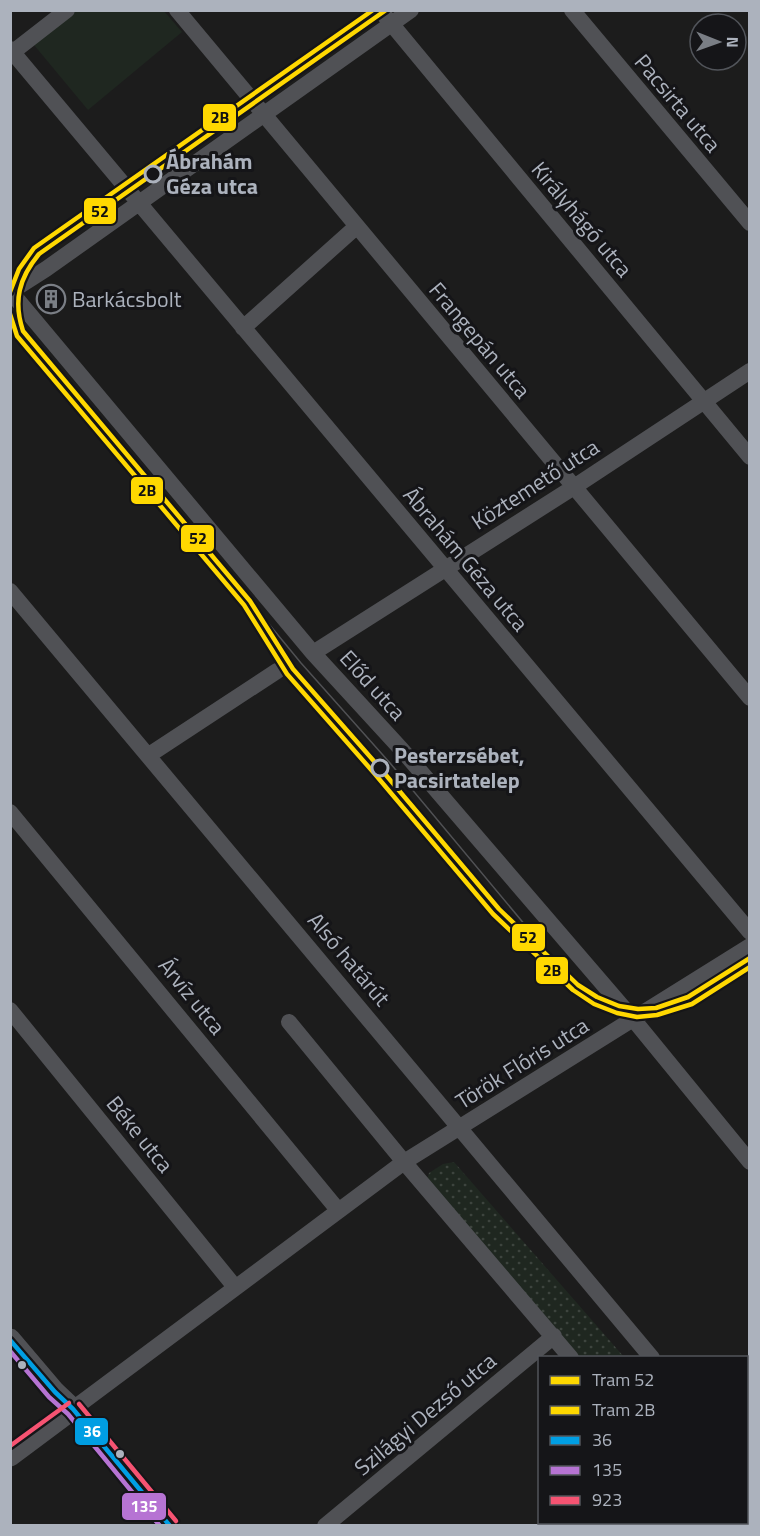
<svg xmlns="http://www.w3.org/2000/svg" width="760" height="1536" font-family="'Titillium Web',sans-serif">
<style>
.grass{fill:url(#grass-dots)}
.park{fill:#1f2720}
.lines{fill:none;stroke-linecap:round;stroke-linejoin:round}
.minor{stroke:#505155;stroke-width:16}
.tertiary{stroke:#505155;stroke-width:21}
.tram{stroke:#505154;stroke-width:1.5}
.bus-1-casing{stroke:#151518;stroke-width:9}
.bus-2-casing{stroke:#151518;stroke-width:9}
.bus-3-casing{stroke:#151518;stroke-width:9}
.bus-1{stroke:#009ee3;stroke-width:4.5}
.bus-2{stroke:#b673d3;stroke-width:4.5}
.bus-3{stroke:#f65372;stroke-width:4.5}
.tram-1-casing{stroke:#151518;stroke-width:9}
.tram-2-casing{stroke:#151518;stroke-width:9}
.tram-1{stroke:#ffd800;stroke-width:4.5}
.tram-2{stroke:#ffd800;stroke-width:4.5}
.stop-dot{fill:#151518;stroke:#acb2bd;stroke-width:3}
.bus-dot{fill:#acb2bd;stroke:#151518;stroke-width:2}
.labels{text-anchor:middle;stroke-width:6;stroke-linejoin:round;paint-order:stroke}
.street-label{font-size:22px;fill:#acb2bd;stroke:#151518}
.stop-label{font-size:22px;font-weight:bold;fill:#acb2bd;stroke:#151518;text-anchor:start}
.poi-label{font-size:22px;fill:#acb2bd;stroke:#151518;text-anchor:start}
.line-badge{stroke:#151518;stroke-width:2}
.badge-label{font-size:16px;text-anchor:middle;font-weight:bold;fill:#fff}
.pale-badge-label{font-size:16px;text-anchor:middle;font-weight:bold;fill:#111}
</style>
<defs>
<pattern id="grass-dots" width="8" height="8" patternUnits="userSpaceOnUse" patternTransform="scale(1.5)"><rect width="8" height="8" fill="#1f2720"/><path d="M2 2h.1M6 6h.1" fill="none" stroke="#3d443e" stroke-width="1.8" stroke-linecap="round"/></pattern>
</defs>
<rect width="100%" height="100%" fill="#1c1c1c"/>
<path class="grass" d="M454,1162L624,1357H574L426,1182L429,1173L443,1164Z"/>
<path class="park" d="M76,11H164L182,32L88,110L34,45Z"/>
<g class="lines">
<path class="minor" d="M177,10L750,698
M380,10L750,457
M572,10L750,223
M10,49L750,932
M13,52L67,10
M10,291L313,653L402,750L633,1019L750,1162
M10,292L46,269L411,10
M243,328L356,227
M10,591L652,1358
M313,653L574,487L750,371
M149,755L277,671
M10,812L338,1210
M10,1010L235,1287
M289,1022L404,1162L571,1358
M746,1404L750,1402
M73,1409L404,1162L750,946
M746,1472L750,1475
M325,1526L554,1336
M699,1526L702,1522"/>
<path class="tertiary" d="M10,1339L55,1392L73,1409L170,1526
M10,1456L73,1409"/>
<path class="tram" d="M250,601L301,663L390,763L561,968"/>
<g class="bus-1-casing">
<path id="bus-1" d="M10,1340L55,1392L73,1409L170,1526"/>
</g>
<g class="bus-2-casing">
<path id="bus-2" d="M10,1351L49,1397L68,1414L160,1526"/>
</g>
<g class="bus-3-casing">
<path id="bus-3" d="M79,1404L176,1521
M10,1446L69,1403"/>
</g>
<use href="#bus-1" class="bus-1"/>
<use href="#bus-2" class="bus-2"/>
<use href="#bus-3" class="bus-3"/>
<g class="tram-1-casing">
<path id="tram-1" d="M386,10L39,254C19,278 13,301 23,331L250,601L293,669L380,768L499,909L578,985L597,997L619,1006L638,1009L656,1008L688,997L750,958"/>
</g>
<g class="tram-2-casing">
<path id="tram-2" d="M10,292L19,269L34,248L373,10
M10,314L17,336L244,605L287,674L374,773L493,914L573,990L594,1004L617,1013L637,1017L657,1015L692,1004L750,967"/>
</g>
<use href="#tram-1" class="tram-1"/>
<use href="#tram-2" class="tram-2"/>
</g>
<defs>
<g id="building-ring" transform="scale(1.5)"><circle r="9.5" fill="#151518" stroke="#7a7e85" stroke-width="1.5"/><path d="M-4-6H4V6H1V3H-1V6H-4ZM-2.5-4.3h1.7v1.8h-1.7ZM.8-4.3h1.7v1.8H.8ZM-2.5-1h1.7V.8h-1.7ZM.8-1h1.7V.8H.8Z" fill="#7a7e85"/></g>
</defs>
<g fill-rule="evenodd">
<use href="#building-ring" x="51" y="299"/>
</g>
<g class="stop-dot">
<circle cx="153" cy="174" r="8"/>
<circle cx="380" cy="768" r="8"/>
</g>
<g class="bus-dot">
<circle cx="22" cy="1365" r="5"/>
<circle cx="120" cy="1454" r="5"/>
</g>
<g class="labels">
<g class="street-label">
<text transform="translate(678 103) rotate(50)" y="8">Pacsirta utca</text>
<text transform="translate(582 219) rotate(50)" y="8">Királyhágó utca</text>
<text transform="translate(480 340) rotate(50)" y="8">Frangepán utca</text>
<text transform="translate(535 484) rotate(-33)" y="8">Köztemető utca</text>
<text transform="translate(466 559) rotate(50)" y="8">Ábrahám Géza utca</text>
<text transform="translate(373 685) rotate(48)" y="8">Előd utca</text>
<text transform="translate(349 959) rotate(50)" y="8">Alsó határút</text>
<text transform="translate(192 996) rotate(51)" y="8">Árvíz utca</text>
<text transform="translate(522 1063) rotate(-32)" y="8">Török Flóris utca</text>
<text transform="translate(140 1134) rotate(51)" y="8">Béke utca</text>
<text transform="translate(425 1414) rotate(-40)" y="8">Szilágyi Dezső utca</text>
</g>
<g class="stop-label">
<text x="166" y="169">Ábrahám<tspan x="166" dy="25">Géza utca</tspan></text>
<text x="394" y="763">Pesterzsébet,<tspan x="394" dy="25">Pacsirtatelep</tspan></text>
</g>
<g class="poi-label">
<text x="72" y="307">Barkácsbolt</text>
</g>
</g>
<g class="line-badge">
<rect x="202" y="103" width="35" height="29" rx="6" fill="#ffd800"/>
<rect x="83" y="197" width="34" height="28" rx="6" fill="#ffd800"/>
<rect x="130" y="476" width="34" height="29" rx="6" fill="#ffd800"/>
<rect x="180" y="524" width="35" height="29" rx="6" fill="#ffd800"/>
<rect x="511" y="923" width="35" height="29" rx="6" fill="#ffd800"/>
<rect x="535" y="956" width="34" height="29" rx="6" fill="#ffd800"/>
<rect x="74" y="1417" width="35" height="29" rx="6" fill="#009ee3"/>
<rect x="121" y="1492" width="46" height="29" rx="6" fill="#b673d3"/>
</g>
<g class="badge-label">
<text x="92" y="1437">36</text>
<text x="144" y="1512">135</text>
</g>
<g class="pale-badge-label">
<text x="220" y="123">2B</text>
<text x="100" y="217">52</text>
<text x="147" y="496">2B</text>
<text x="198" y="544">52</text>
<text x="528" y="943">52</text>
<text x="552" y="976">2B</text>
</g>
<rect width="760" height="1536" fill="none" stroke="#acb2bd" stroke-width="24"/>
<rect x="538" y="1356" width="210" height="168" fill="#151518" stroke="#51545a" stroke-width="1.5"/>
<rect x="550" y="1376" width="30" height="9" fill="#ffd800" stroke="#51545a" stroke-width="1.5"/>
<text x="592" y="1386" font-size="18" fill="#acb2bd">Tram 52</text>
<rect x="550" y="1406" width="30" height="9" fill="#ffd800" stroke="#51545a" stroke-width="1.5"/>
<text x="592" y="1416" font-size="18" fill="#acb2bd">Tram 2B</text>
<rect x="550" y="1436" width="30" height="9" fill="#009ee3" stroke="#51545a" stroke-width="1.5"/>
<text x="592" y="1446" font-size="18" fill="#acb2bd">36</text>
<rect x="550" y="1466" width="30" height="9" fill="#b673d3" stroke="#51545a" stroke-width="1.5"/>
<text x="592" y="1476" font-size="18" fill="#acb2bd">135</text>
<rect x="550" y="1496" width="30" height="9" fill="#f65372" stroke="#51545a" stroke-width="1.5"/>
<text x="592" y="1506" font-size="18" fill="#acb2bd">923</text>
<g transform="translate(718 42) rotate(91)"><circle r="28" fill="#151518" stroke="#51545a" stroke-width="1.5"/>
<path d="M0-4.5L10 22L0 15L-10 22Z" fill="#7a7e85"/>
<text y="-9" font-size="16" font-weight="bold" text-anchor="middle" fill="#acb2bd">N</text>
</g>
</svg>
